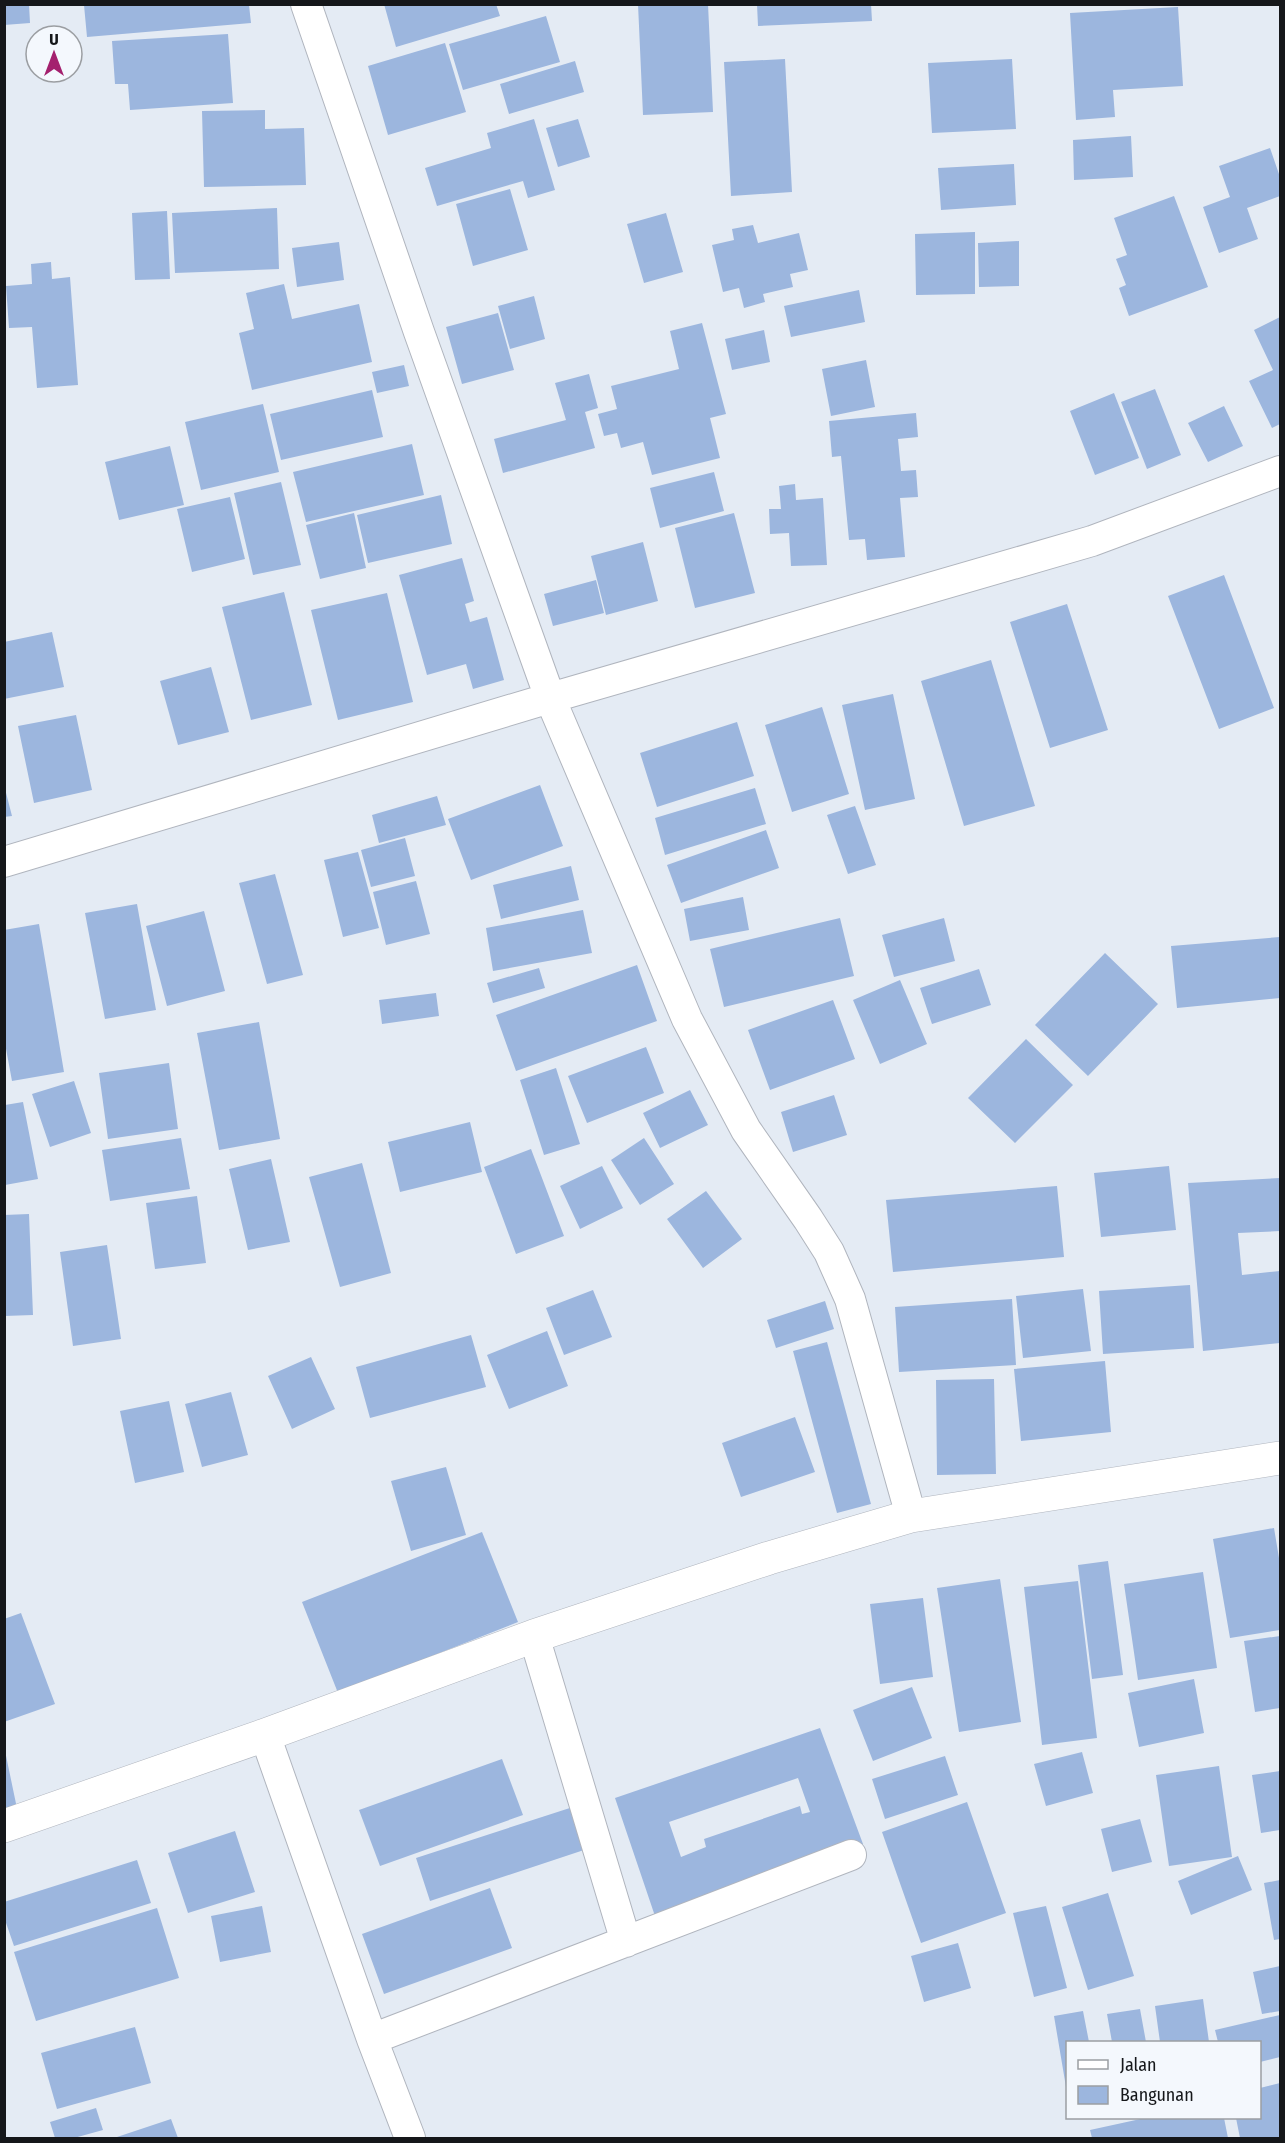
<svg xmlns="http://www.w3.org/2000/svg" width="1285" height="2143" font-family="'Fira Sans Condensed',sans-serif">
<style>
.building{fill:#9cb6de;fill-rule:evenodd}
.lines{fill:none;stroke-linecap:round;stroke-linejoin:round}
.minor-casing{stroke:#b0b5be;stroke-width:32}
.tertiary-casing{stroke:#b0b5be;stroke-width:34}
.minor{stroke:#fff;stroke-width:30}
.tertiary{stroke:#fff;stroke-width:33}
</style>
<rect width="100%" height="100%" fill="#e4ebf4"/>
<path class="building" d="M4,4H29L30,23L4,25Z
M384,4H496L500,16L396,47Z
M638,4H708L713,112L643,115Z
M757,4H871L872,21L758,26Z
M84,5H249L251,23L87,37Z
M1178,7L1183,86L1113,90L1115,117L1076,120L1070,13Z
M546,16L560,62L463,90L449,44Z
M228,34L233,103L130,110L128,84H115L112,41Z
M445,43L466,112L388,135L368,66Z
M785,59L792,192L731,196L724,62Z
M1012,59L1016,129L932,133L928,63Z
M575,61L584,92L509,114L500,84Z
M265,110V129L304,128L306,185L204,187L202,111Z
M534,119L555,190L528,198L523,181L437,206L425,168L491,148L487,133Z
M578,119L590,157L558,167L546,128Z
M1131,136L1133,177L1074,180L1073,140Z
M1270,148L1280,177V196L1247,208L1258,239L1219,253L1203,207L1230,197L1219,166Z
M1014,164L1016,205L941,210L938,168Z
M510,189L528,250L473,266L456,204Z
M1174,196L1208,287L1129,316L1119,288L1126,285L1116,259L1127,255L1114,218Z
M277,208L279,269L175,273L172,213Z
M167,211L170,279L135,280L132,213Z
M666,213L683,272L644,283L627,224Z
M753,225L758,243L799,233L808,270L790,274L793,287L763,294L765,302L744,308L739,288L723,292L712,245L734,240L732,229Z
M975,232V294L916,295L915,234Z
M1019,241V286L979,287L978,243Z
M339,242L344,280L297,287L292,248Z
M51,262L52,279L70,277L78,385L37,388L32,327L9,328L6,286L32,284L31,264Z
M284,284L292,319L359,304L372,362L252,390L239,333L254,329L246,293Z
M859,290L865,322L791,337L784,306Z
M534,296L545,339L510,349L498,306Z
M498,313L514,370L462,384L446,327Z
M1280,317V424L1272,428L1249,381L1273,370L1254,330Z
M702,323L726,414L710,418L720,458L652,475L643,442L621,448L617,433L604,436L598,414L617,409L611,386L679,369L670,331Z
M764,330L770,362L732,370L725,339Z
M866,360L875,407L831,416L822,369Z
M404,365L409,386L377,393L372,372Z
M589,374L598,408L585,412L595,448L503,473L494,439L566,420L555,383Z
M1155,389L1181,455L1147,469L1121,402Z
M372,390L383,437L281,460L270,414Z
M1114,393L1139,458L1095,475L1070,411Z
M263,404L279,472L201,490L185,422Z
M1224,406L1243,446L1208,462L1188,423Z
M916,413L918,437L898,439L901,471L916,470L918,497L900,498L905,557L867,560L865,539L849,540L841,456L832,457L829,421Z
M412,444L424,495L306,522L293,472Z
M170,446L184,505L119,520L105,462Z
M714,472L724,511L660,528L650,488Z
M281,482L301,565L253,575L234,493Z
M795,484L796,500L823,498L827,565L791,566L789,533L770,534L769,509H781L779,486Z
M441,495L452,544L368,563L357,515Z
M230,497L245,559L192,572L177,509Z
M354,513L366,568L320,579L306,525Z
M734,513L755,593L695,608L675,528Z
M643,542L658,601L606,615L591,556Z
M462,558L474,601L465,604L470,622L487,617L504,680L473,689L466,664L427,675L399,575Z
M1224,575L1274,708L1219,729L1168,596Z
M596,580L604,613L553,626L544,594Z
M284,592L312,705L251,720L222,607Z
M387,593L413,702L338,720L311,610Z
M1067,604L1108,730L1050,748L1010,622Z
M52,632L64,687L4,699V642Z
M991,660L1035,806L964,826L921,681Z
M211,667L229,732L178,745L160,681Z
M893,694L915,799L865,810L842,705Z
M822,707L849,794L792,812L765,725Z
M76,715L92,790L34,803L18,726Z
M737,722L754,776L657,807L640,753Z
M4,785L12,816L4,817Z
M540,785L563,846L471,880L448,819Z
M755,788L766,824L665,855L655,818Z
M437,796L446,825L379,843L372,815Z
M855,806L876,865L848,874L827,815Z
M766,830L779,868L681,903L667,865Z
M405,838L415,876L371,887L361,850Z
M358,852L379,928L343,937L324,860Z
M571,866L579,900L501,919L493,885Z
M275,874L303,975L267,984L239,883Z
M416,881L430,934L386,945L373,892Z
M743,897L749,930L690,941L684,909Z
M137,904L156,1010L105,1019L85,913Z
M583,910L592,953L493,971L486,928Z
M204,911L225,991L167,1006L146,926Z
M840,918L854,976L724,1007L710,949Z
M944,918L955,961L894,977L882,935Z
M39,924L64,1072L12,1081L4,1038V930Z
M1280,937V998L1177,1008L1171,946Z
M1105,953L1158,1004L1088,1076L1035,1025Z
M637,965L657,1021L516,1071L496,1015Z
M539,968L545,988L493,1003L487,983Z
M979,969L991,1005L932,1024L920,988Z
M900,980L927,1044L880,1064L853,1000Z
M436,993L439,1016L382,1024L379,1000Z
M833,1000L855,1059L770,1090L748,1030Z
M259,1022L280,1139L219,1150L197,1033Z
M1026,1039L1073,1085L1015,1143L968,1098Z
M646,1047L664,1093L587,1123L568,1076Z
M169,1063L178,1129L108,1139L99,1073Z
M556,1068L580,1144L544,1155L520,1080Z
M74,1081L91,1133L50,1147L32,1094Z
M690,1090L708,1125L660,1148L643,1113Z
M834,1095L847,1135L793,1152L781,1112Z
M23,1102L38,1179L5,1185V1105Z
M470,1122L482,1172L400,1192L388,1142Z
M181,1138L190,1189L110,1201L102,1150Z
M644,1138L674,1184L640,1205L611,1160Z
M531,1149L564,1236L516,1254L484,1167Z
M271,1159L290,1242L248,1250L229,1169Z
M362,1163L391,1273L340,1287L309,1177Z
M602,1166L623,1208L580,1229L560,1186Z
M1169,1166L1176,1230L1101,1237L1094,1173Z
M1280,1178V1231L1238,1233L1242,1275L1280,1271V1343L1203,1351L1188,1183Z
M1057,1186L1064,1257L893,1272L886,1200Z
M706,1191L742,1239L703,1268L667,1219Z
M197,1196L206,1263L155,1269L146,1203Z
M29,1214L33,1315L4,1316V1215Z
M107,1245L121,1339L73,1346L60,1252Z
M1190,1285L1194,1348L1103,1354L1099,1291Z
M1083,1289L1091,1351L1023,1358L1016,1296Z
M593,1290L612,1337L564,1355L546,1308Z
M1012,1299L1016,1365L899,1372L895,1307Z
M825,1301L834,1329L776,1348L767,1320Z
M547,1331L568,1386L509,1409L487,1355Z
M471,1335L486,1387L370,1418L356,1367Z
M827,1342L871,1504L837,1513L793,1351Z
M311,1357L335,1409L292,1429L268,1376Z
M1105,1361L1111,1432L1021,1441L1014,1369Z
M994,1379L996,1474L937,1475L936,1380Z
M231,1392L248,1455L202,1467L185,1404Z
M169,1401L184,1472L135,1483L120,1411Z
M795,1417L815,1472L741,1497L722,1443Z
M446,1467L466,1535L411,1551L391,1481Z
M1274,1528L1280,1564V1630L1230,1638L1213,1539Z
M482,1532L518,1622L338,1693L302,1602Z
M1108,1561L1123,1675L1092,1679L1078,1565Z
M1203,1572L1217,1668L1138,1680L1124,1584Z
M1000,1579L1021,1722L959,1732L937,1588Z
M1078,1581L1097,1738L1042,1745L1024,1587Z
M923,1598L933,1677L880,1684L870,1604Z
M21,1613L55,1704L4,1722V1619Z
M1280,1636V1708L1255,1712L1244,1641Z
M1194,1679L1204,1733L1139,1747L1128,1693Z
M912,1687L932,1738L873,1761L853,1710Z
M820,1728L863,1844L657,1922L615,1798ZM798,1778L810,1812L802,1814L800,1806L704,1839L706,1847L681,1857L669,1822Z
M4,1746L19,1818L4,1821Z
M1082,1752L1093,1793L1046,1806L1034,1764Z
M945,1756L958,1795L885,1819L872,1779Z
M502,1759L523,1815L380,1866L359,1810Z
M1219,1766L1232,1857L1169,1866L1156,1775Z
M1280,1771V1830L1261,1833L1252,1775Z
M967,1802L1006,1913L921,1943L882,1832Z
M576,1806L590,1848L430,1901L416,1858Z
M1140,1819L1152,1862L1112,1872L1101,1829Z
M235,1831L255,1892L188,1913L168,1853Z
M1238,1856L1252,1890L1191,1915L1178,1881Z
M137,1860L151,1903L14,1946L4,1917V1902Z
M1280,1880V1939L1274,1940L1264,1883Z
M490,1888L512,1948L384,1994L362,1934Z
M1108,1893L1134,1976L1088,1990L1062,1907Z
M262,1906L271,1952L220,1962L211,1916Z
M1046,1906L1067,1988L1034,1997L1013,1913Z
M157,1908L179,1978L36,2021L14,1952Z
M958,1943L971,1988L924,2002L911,1956Z
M1280,1966V2011L1262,2014L1253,1972Z
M1203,1999L1209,2042H1160L1155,2006Z
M1140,2009L1146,2042H1112L1107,2014Z
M1083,2011L1089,2042H1068L1066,2087L1054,2016Z
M1280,2015V2057L1260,2062V2042H1218L1215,2030Z
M135,2027L151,2083L57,2109L41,2053Z
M1280,2083V2138H1240L1236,2118H1260V2088Z
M96,2108L103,2130L74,2138H55L50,2122Z
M1145,2118H1224L1228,2138H1092L1090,2130Z
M171,2119L178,2138H114Z"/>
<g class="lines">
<g class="minor-casing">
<path id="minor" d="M306,4L419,332L550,698L687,1019L746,1130L808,1219L829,1252L850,1299L911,1516
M4,862L550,698L1092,541L1280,471
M534,1636L626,1942
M265,1735L372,2039L410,2138
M372,2039L851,1855"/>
</g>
<g class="tertiary-casing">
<path id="tertiary" d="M4,1826L265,1735L534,1636L769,1558L911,1516L1280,1458"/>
</g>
<use href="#minor" class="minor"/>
<use href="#tertiary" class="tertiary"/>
</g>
<rect width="1285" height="2143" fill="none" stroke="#15171a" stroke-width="12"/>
<rect x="1066" y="2041" width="195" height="78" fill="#f4f8fd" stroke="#9b9ea2" stroke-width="1.5"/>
<rect x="1078" y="2060" width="30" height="9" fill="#ffffff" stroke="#9b9ea2" stroke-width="1.5"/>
<text x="1120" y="2071" font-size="18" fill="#15171a">Jalan</text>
<rect x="1078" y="2086" width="30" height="18" fill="#9cb6de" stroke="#9b9ea2" stroke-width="1.5"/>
<text x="1120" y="2101" font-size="18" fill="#15171a">Bangunan</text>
<g transform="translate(54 54)"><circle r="28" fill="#f4f8fd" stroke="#9b9ea2" stroke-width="1.5"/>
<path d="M0-4.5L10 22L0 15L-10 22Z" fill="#a4206e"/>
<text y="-9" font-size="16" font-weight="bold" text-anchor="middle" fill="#15171a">U</text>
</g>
</svg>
